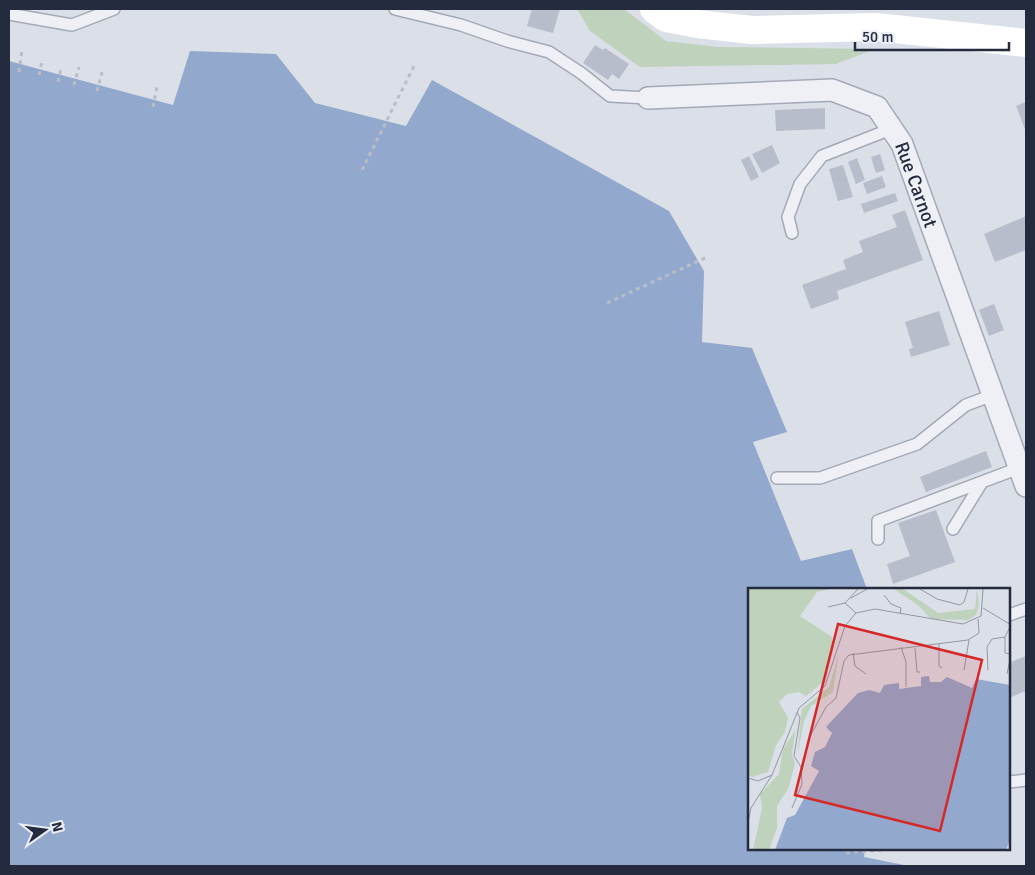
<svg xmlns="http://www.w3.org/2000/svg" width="1035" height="875" font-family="Signika,sans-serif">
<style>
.green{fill:#bfd2bb}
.water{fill:#92a8cc}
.building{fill:#b8bdcb}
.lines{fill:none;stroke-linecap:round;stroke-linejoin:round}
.service-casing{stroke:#a4a9b5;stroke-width:14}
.minor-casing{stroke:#a4a9b5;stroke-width:24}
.path{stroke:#b9bdc6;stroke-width:3;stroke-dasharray:4 4;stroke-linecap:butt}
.service{stroke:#eef0f6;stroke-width:11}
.minor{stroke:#eef0f6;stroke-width:21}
.secondary{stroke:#fff;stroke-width:28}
.labels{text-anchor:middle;stroke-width:4;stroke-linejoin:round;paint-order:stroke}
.street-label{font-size:19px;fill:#242b3f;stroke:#ebeef5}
.inset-road{fill:none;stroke:#9297a4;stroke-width:1}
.view{fill:#d62828;fill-opacity:0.15;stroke:#d62828;stroke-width:2.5}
.inset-edge{fill:none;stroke:#242b3f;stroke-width:2.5}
</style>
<rect width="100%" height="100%" fill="#dbdfe8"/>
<path class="green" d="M577,9H624L666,41L718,47L875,49L836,64L640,67L590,31Z"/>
<path class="water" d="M190,51L276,54L315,103L406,126L432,80L669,211L704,271L702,342L752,348L787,432L753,442L801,561L852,549L867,589H749V849H865L864,857L909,866H9V61L173,105Z"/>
<path class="building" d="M532,9H560L553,33L527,26Z
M595,45L603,50L605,48L629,64L619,79L612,74L608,80L583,63Z
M1026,102V132L1016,106Z
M825,108V129L776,131L775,110Z
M772,145L780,163L762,173L752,154Z
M880,154L885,170L876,173L871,157Z
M749,156L759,177L751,181L741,160Z
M857,158L865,180L856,184L848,162Z
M843,165L853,197L838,201L829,169Z
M882,176L886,187L867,194L863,183Z
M895,193L898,201L864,213L861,204Z
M905,210L923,260L837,291L839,299L811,309L802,285L846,269L843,260L863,252L859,241L897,227L892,215Z
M1026,216V250L995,262L984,234Z
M994,304L1004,330L989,336L979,310Z
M939,311L950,345L911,357L909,349L913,348L905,322Z
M986,451L992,467L926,492L920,477Z
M936,510L955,562L893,584L887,564L910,556L898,523Z
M1026,656V691L1009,698V663Z"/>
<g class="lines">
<g class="service-casing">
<path id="service" d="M395,9L461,25L507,41L549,52L581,73L610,96L648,98
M9,14L72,25L114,9
M792,233L788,217L800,184L822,156L891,129
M777,478H820L917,444L966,405L993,395
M953,529L982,482
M878,539V521L1011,471
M1009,615L1026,609
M1009,782L1026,780"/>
</g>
<g class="minor-casing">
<g id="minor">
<path id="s1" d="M648,98L832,90L877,107L902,144L1026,486"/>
</g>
</g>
<path class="path" d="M19,72L22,50
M39,75L42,61
M58,82L61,68
M74,85L79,67
M97,91L102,72
M153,107L157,87
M362,170L414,66
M607,303L707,257
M846,853L895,849"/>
<use href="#service" class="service"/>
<use href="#minor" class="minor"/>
<path class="secondary" d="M654,9L666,18L697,24L752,30L876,27L1026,43"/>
</g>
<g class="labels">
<g class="street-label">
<text dy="7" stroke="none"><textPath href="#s1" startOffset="320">Rue Carnot</textPath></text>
</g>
</g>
<g transform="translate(748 588)">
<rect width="262" height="262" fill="#dbdfe8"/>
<path d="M0,1H82L69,4L52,28L84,49L85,56L74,95L58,108L51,104L39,106L31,114L40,130L37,144L28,157L20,184L4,189L0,186ZM146,1H155L190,25L227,21L229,1L231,17L228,27L220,32L183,31L170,17ZM91,65L85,104L63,118L56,133L49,169L54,121L81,99ZM49,131L44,167L47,175L41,199L29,218V240L21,262H5L14,220L12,206L31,186L35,161L47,143Z" fill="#bfd2bb"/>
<path d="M181,88L182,94H193L199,89L224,100L228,91L262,97L263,249L258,262H27L39,230L47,227L71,183L63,178L67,164L77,159L84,145L78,139L110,105L121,102L132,105L136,97L151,95V101L173,98V89Z" fill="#92a8cc"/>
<path class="inset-road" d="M172,1L189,11L212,17L216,14L220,1M136,7L143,16L153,20L152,26M103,10L119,1M80,19L97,15M235,20L263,37M108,25L97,15L110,1M257,49V65L263,66M191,56V78L194,80M153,59L158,74V99M167,60L169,84H172M105,65L107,78L118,86M216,82L221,52M240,82L239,59L244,51L257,49L263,37M259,86L263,67M60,152L78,119L88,110L96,73L101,67L220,52L231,45L230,31M0,190L10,193L24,187L51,120L77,98L97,38L108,25L127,21L215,36L233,28L235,1M44,220L54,196L53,179L46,168L52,130L49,124M0,234L3,220L24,187"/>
<path class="view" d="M90,36L234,72L192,243L47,207Z"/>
<rect width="262" height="262" class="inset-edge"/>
</g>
<rect width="1035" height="875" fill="none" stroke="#242b3f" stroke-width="20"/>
<g transform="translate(45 830) rotate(76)" stroke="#ebeef5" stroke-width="4" paint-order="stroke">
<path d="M0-4L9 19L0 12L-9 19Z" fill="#242b3f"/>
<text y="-8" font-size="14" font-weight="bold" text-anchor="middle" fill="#242b3f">N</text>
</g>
<path d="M855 42v8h154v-8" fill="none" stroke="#242b3f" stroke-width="2.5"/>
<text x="862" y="42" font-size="15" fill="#242b3f" stroke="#ebeef5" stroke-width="4" paint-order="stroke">50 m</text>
</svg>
